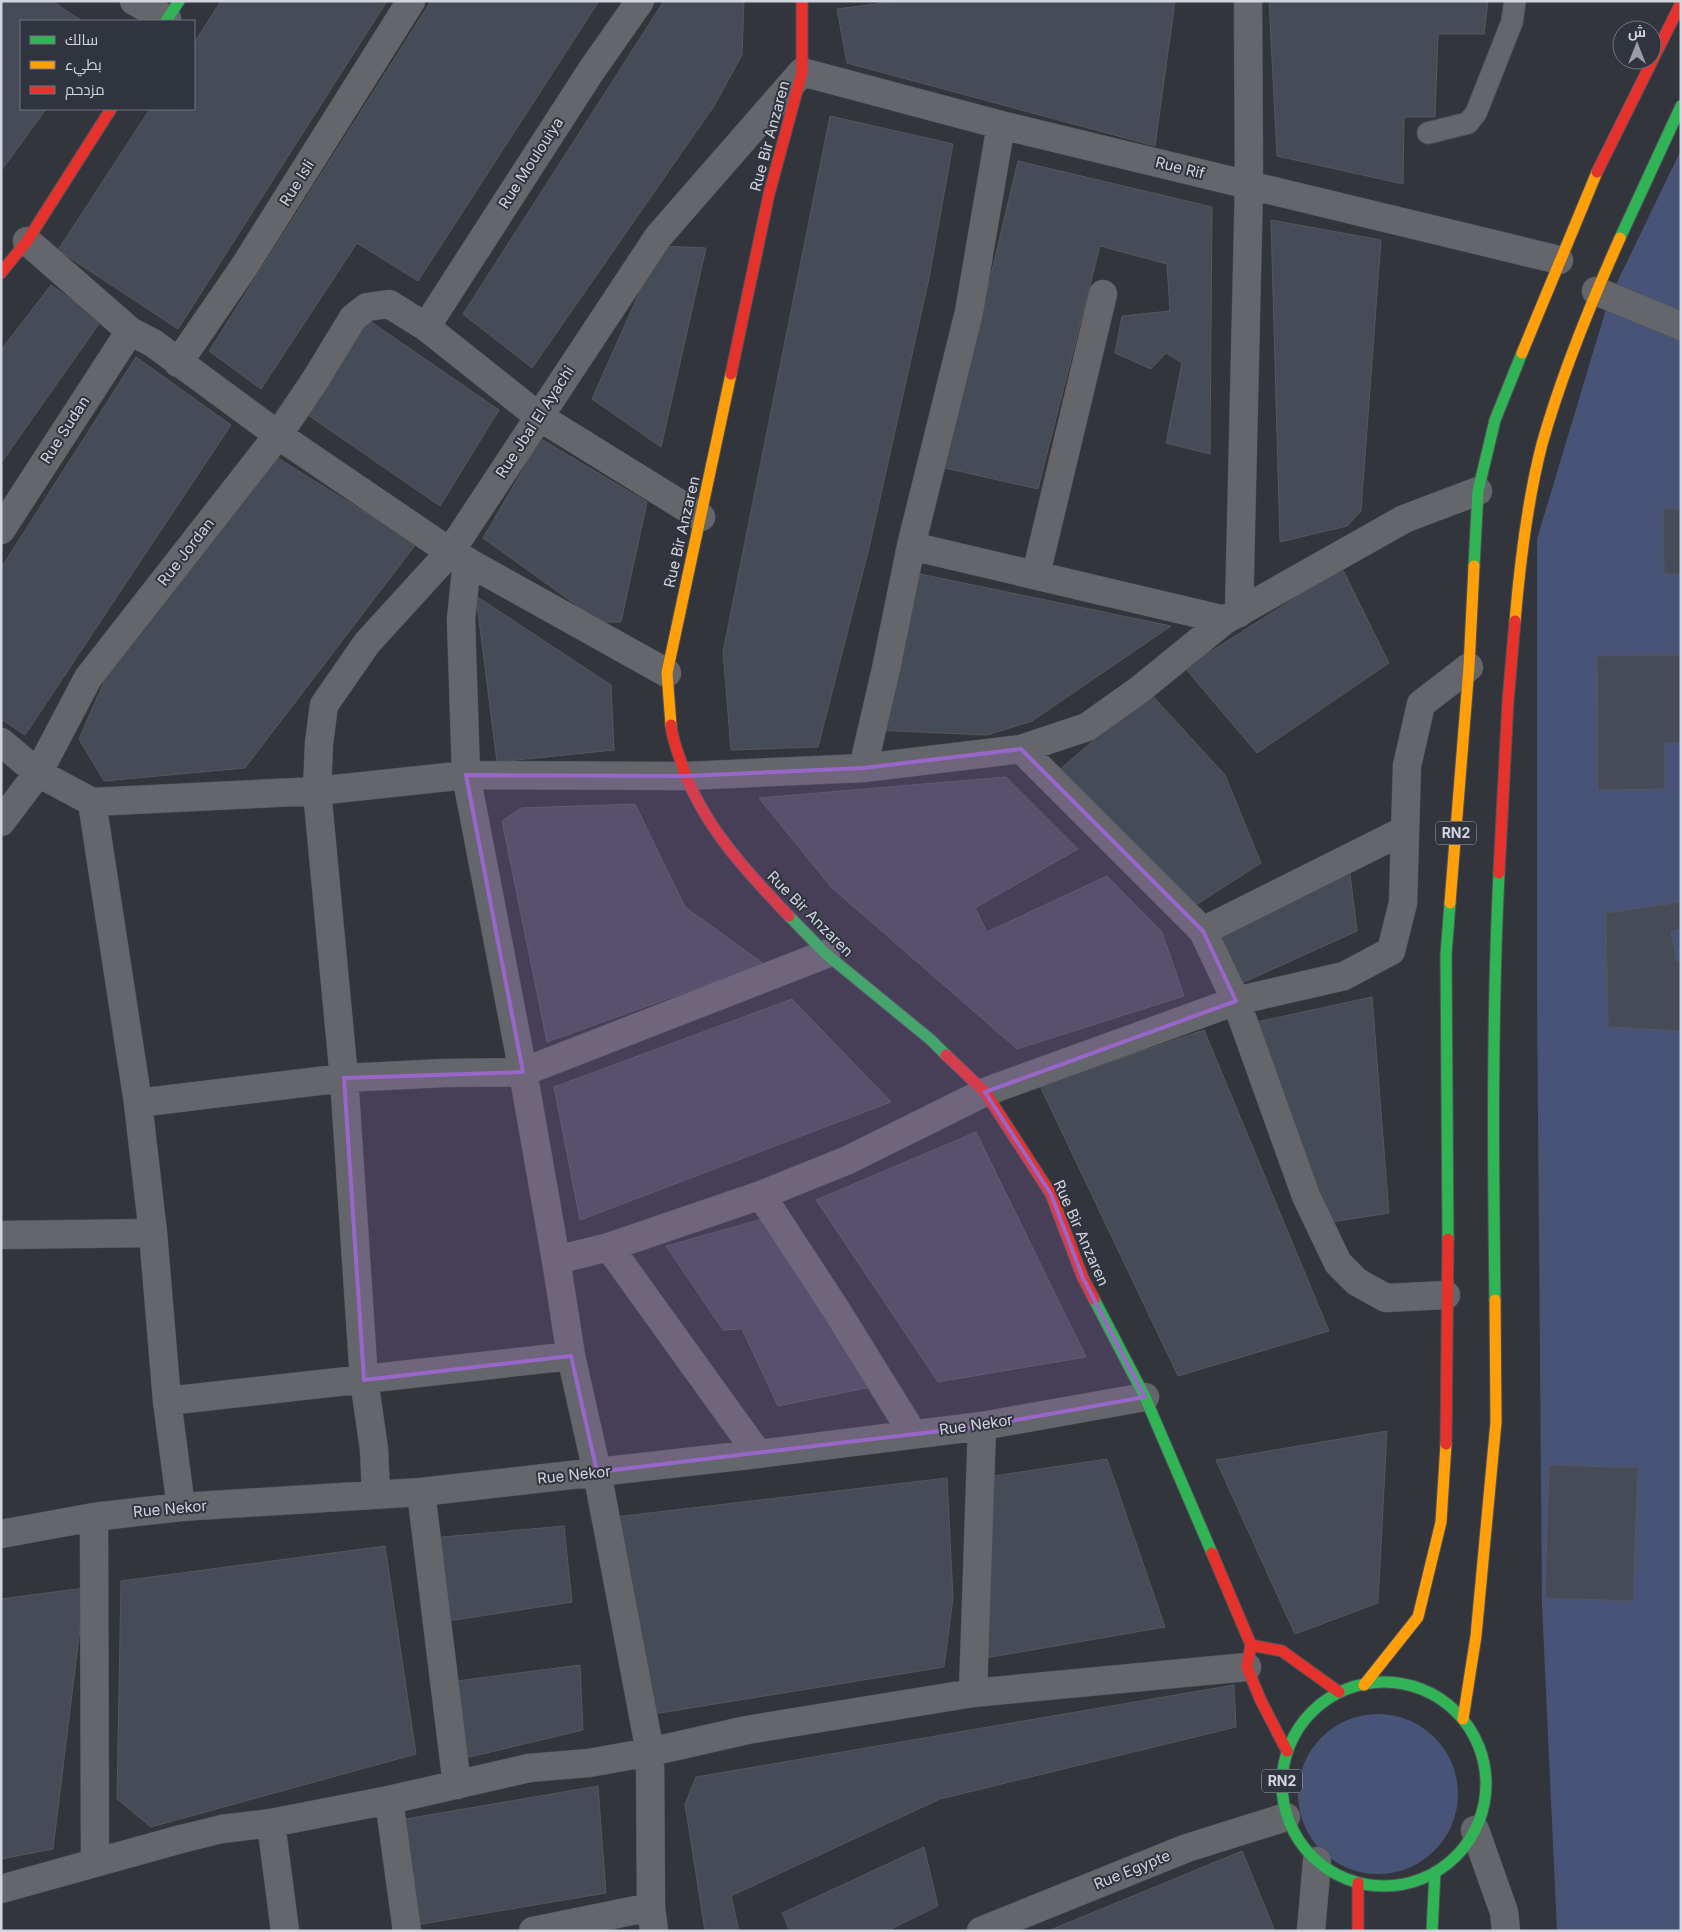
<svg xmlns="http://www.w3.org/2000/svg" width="1682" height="1932" font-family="Inter,Cairo,sans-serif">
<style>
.green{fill:#485477}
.building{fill:#464b58;stroke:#56575d}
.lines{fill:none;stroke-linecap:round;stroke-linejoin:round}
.lane-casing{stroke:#4f5257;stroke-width:23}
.street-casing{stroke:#4f5257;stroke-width:29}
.fast-casing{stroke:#4f5257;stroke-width:13}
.slow-casing{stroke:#4f5257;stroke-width:13}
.jam-casing{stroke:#4f5257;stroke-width:13}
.lane{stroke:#64666b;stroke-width:21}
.street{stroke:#64666b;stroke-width:28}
.fast{stroke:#30b455;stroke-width:11}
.slow{stroke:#ff9f0a;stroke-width:11}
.jam{stroke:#e5322d;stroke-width:11}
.marked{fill:#9967ca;fill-opacity:0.2;stroke:#9967ca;stroke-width:4;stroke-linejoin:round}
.labels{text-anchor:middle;stroke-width:4;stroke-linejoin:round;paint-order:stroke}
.shield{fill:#2f343f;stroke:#a1a5ae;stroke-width:1}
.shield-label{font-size:14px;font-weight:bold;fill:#d2d5dd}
.street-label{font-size:15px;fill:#d2d5dd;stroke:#2f343f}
</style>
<rect width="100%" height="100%" fill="#32353c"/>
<path class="green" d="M1681,150V1931H1557L1542,1605L1537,996V539L1609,299Z
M1298 1794a80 80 0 1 1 160 0a80 80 0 1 1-160 0Z"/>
<path class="building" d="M1,1H52L82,21H21V109H46L1,171Z
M221,1H387L178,329L58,250L150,109H194V43Z
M431,1H599L418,281L357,243L261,389L209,351Z
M664,1H744L742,55L714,106L532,368L463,314Z
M899,1H1175L1155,146L847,63L837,9Z
M1269,1H1488L1484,34H1438L1435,117H1404L1403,184L1277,156Z
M830,116L953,144L929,278L869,548L818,747L731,750L723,652Z
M1018,161L1212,207L1210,454L1166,443L1182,363L1166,353L1151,369L1115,353L1122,316L1170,311L1167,264L1100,246L1038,489L945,468Z
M1271,220L1381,240L1361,511L1347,526L1280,542Z
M660,246L706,248L661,447L592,399Z
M51,285L101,321L1,463V350Z
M364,317L499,410L440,506L308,415Z
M136,357L231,425L25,735L1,719V568Z
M541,439L647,502L621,622H600L483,538Z
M276,457L416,544L245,768L104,781L79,739L107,675Z
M1663,509H1681V574H1664Z
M1342,568L1389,663L1257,753L1185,668Z
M920,574L1171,626L1032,721L987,735L872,730Z
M476,596L611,685L614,750L497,762Z
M1681,655V743H1665V789L1598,790L1597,656Z
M1149,692L1225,775L1261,863L1191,908L1056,773Z
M1006,777L1078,849L975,908L987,932L1107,876L1162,932L1184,996L1017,1049L831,887L759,798Z
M635,804L685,907L764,964L547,1042L502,821L521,808Z
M1348,858L1357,931L1240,984L1216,936Z
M1681,902V929L1671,932L1677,962H1681V1031L1608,1027L1606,913Z
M1372,997L1389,1213L1325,1223L1252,1023Z
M792,999L891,1102L580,1220L554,1087Z
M1204,1030L1329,1331L1178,1376L1040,1086Z
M976,1132L1086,1357L938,1382L816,1200Z
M770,1217L881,1385L778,1406L742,1329L723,1330L666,1246Z
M1387,1431L1378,1603L1295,1634L1216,1460Z
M1107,1459L1165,1627L980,1659L987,1477Z
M1549,1465L1638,1468L1633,1601L1545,1598Z
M947,1478L953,1598L944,1667L647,1715L615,1517Z
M564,1526L572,1602L448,1621L431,1538Z
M385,1546L416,1754L151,1827L117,1799L121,1581Z
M85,1588L53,1849L1,1859V1599Z
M580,1665L583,1730L457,1760L449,1682Z
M1234,1685L1236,1727L940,1799L731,1896L739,1931H705L685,1804L696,1777Z
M598,1786L606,1893L416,1925L400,1820Z
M924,1847L938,1906L887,1931H790L782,1913Z
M1242,1851L1275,1931H1048Z"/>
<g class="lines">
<g class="lane-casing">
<path id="lane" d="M1428,133L1468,123L1476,113L1512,22L1515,1"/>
</g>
<g class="street-casing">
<path id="street" d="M134,1L167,19
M27,241L130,331L153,343L278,435L450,552L667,673
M1596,291L1681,326
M426,327L591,71L640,1
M178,363L244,267L411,1
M1,530L130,331
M911,546L1225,620
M467,561L461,619L466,775L523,1072L556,1260L571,1356L597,1472L650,1752L651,1907L654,1931
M1036,574L1103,294
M1239,613L1249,185L1248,1
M1,742L38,773L92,802L317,791L466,775L685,776L863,768L1021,749L1087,727L1139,690L1225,620L1404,519L1478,491
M1021,749L1203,931L1236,1001L1306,1196L1338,1263L1357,1282L1386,1298L1446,1295
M863,768L886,669L911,546L969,312L1001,125
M92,802L138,1103L153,1233L167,1401L181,1507
M1,822L38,773L88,678L278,435L314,382L353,318L367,307L389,304L426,327L538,416L701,517
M1203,931L1405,830
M138,1103L344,1078L444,1073L523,1072L826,954
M761,1195L835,1308L913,1434
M1,1235L153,1233
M609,1247L758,1454
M556,1260L609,1247L761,1195L848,1160L985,1092L1236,1001L1344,976L1391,951L1403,903L1407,766L1421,704L1469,667
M167,1401L571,1356
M421,1492L457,1785
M376,1494L374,1449L364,1380L344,1078L317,791L319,743L324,705L367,643L450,552L658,237L802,72L1001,125L1559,260
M94,1517L95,1862
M1,1534L94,1517L181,1507L421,1492L758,1454L982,1426L1145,1397
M973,1693L982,1426
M389,1800L407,1931
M271,1823L285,1931
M1475,1830L1504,1912L1506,1931
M1,1889L181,1839L222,1829L271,1823L389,1800L529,1768L589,1763L650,1752L747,1730L973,1693L1247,1667
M533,1931L651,1907
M981,1931L1187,1848L1286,1817
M1311,1931L1317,1861"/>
</g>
<g class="fast-casing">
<path id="fast" d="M166,21L179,1
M1620,238L1681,106
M1474,566L1478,491L1495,420L1522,353
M789,916L826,954L931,1040L946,1055
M1448,1239L1446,955L1450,903
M1094,1299L1145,1397L1212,1553
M1495,1300C1493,1157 1492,1015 1499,873
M1282 1784a102 102 0 1 1 204 0a102 102 0 1 1-204 0Z
M1432,1931L1435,1872"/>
</g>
<g class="slow-casing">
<path id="slow" d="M1522,353L1597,172
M1515,621C1520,562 1527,502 1542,444C1562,373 1590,305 1620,238
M671,725L667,673L731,374
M1450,903L1469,667L1474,566
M1364,1685L1418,1617L1441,1522L1446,1444
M1463,1719L1476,1636L1496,1422L1495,1300"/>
</g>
<g class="jam-casing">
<path id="jam" d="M1597,172L1681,3
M1,273L27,241L111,109
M731,374L769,194L802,72V1
M671,725C672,737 676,748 680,759C699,821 745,870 789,916
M1499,873L1508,701L1515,621
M946,1055L985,1092L1051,1194L1083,1278L1094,1299
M1446,1444L1448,1239
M1212,1553L1251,1645L1247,1667L1261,1701L1287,1751
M1251,1645L1282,1651L1339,1692
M1358,1883V1931"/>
</g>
<use href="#lane" class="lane"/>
<use href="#street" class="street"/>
<use href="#fast" class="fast"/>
<use href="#slow" class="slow"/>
<use href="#jam" class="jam"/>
</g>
<path class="marked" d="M1021,749L1203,931L1236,1001L985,1092L1051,1194L1083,1278L1145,1397L982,1426L597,1472L571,1356L364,1380L344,1078L523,1072L466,775L685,776L863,768Z"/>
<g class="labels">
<g class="shield">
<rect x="1436" y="821.5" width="40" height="23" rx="4"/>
<rect x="1262" y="1769.5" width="40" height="23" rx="4"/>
</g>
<g class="shield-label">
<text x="1456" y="838">RN2</text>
<text x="1282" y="1786">RN2</text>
</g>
<g class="street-label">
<text transform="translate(770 136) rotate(-75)" y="5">Rue Bir Anzaren</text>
<text transform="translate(531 163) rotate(-57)" y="5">Rue Moulouiya</text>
<text transform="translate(1180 168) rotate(14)" y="5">Rue Rif</text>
<text transform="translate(297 183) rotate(-58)" y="5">Rue Isli</text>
<text transform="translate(535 422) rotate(-57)" y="5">Rue Jbal El Ayachi</text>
<text transform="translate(65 430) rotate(-57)" y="5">Rue Sudan</text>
<text transform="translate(682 532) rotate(-77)" y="5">Rue Bir Anzaren</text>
<text transform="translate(186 552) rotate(-52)" y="5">Rue Jordan</text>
<text transform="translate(810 914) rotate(45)" y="5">Rue Bir Anzaren</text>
<text transform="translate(1081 1233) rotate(66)" y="5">Rue Bir Anzaren</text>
<text transform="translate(976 1425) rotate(-8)" y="5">Rue Nekor</text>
<text transform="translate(574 1475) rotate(-6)" y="5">Rue Nekor</text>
<text transform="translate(170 1509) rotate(-5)" y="5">Rue Nekor</text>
<text transform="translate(1132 1870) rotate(-22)" y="5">Rue Egypte</text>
</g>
</g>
<rect width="1682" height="1932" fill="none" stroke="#d2d5dd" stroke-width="5"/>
<rect x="20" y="20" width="175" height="90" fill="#2f343f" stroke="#70747e"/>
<rect x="30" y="36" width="25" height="8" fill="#30b455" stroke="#70747e"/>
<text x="65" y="45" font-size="15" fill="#d2d5dd">سالك</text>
<rect x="30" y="61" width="25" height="8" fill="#ff9f0a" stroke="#70747e"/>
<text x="65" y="70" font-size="15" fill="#d2d5dd">بطيء</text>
<rect x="30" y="86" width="25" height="8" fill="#e5322d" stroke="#70747e"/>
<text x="65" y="95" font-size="15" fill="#d2d5dd">مزدحم</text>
<g transform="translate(1637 45)"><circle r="24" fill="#2f343f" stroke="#70747e"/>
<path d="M0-4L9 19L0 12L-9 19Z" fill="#9a9da5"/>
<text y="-8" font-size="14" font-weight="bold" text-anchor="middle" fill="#d2d5dd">ش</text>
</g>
</svg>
